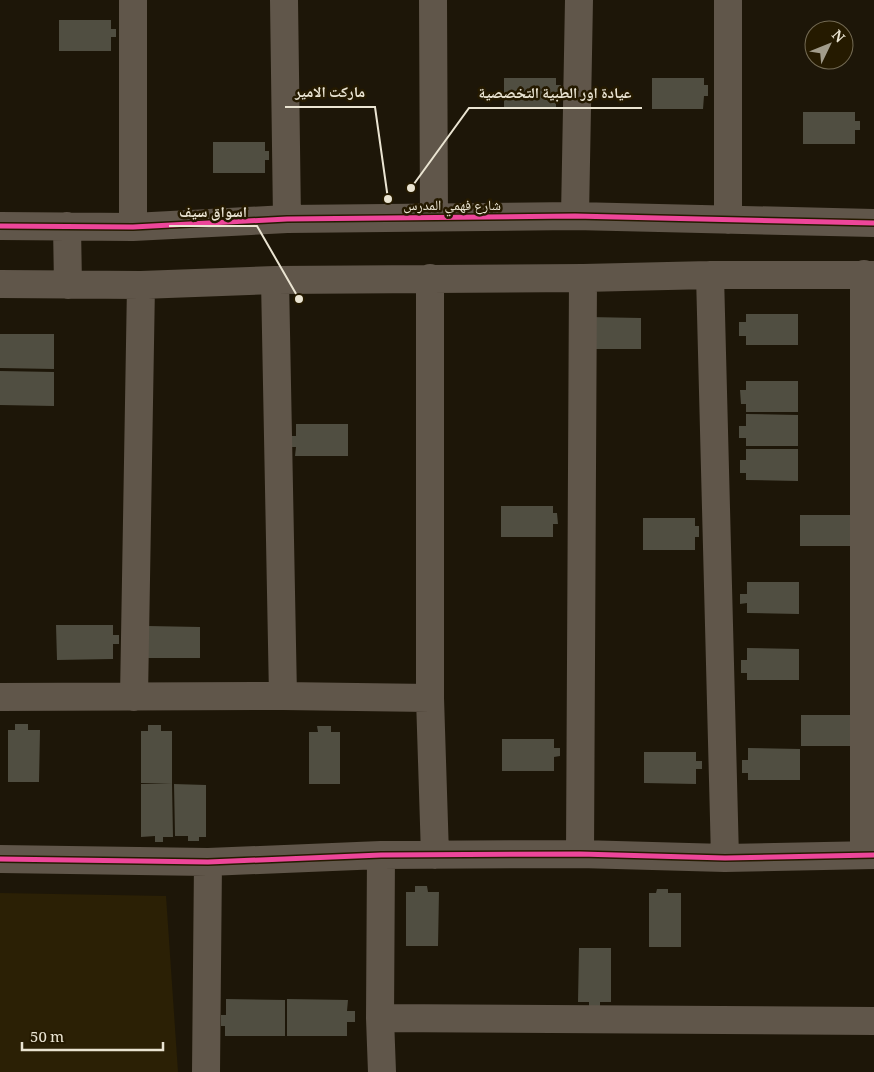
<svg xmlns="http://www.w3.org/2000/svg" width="874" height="1072" font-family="Georgia,'Noto Naskh Arabic',serif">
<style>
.built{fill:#2b2005}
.building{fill:#504e41}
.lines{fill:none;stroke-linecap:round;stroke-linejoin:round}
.minor{stroke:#60564a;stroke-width:28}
.cycleway-casing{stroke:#251a00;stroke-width:8}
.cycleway{stroke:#ed469a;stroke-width:5}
.labels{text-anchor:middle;stroke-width:5;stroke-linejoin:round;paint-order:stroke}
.street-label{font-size:14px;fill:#eae4d2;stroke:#251a00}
.leader{fill:none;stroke:#eae4d2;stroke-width:2}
.callout-dot{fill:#eae4d2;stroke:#251a00;stroke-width:2}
.callout-label{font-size:15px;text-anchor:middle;font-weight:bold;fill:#eae4d2;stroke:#251a00;stroke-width:5;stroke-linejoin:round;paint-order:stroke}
</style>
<rect width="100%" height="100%" fill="#1d1608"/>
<path class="built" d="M0,893L166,896L178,1072H0Z"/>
<path class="building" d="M59,20H111V29H116V37H111V51H59Z
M504,78H556V85H561V96H556V109H504Z
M652,78H704V85H708V96H704L703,109H652Z
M803,112H855V121H860V130H855V144H803Z
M213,142H265V151H269V160H265V173H213Z
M746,314H798V345H746V336H739V322H746Z
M589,317L641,318V349H589Z
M0,334H54V369L0,368Z
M0,371L54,372V406L0,405Z
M746,381H798V412H746V404H741L740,390H746Z
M746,414L798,415V446H746V438H739V426H746Z
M296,424H348V456H295L296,447H289V436H296Z
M746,449H798V481L746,480V473H740V460H746Z
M501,506H553V513H557L558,524H553V537H501Z
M800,515H852V546H800Z
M643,518H695V526H699V537H695V550H643Z
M747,582H799V614L747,613V603L740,604V594H747Z
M56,625H113V635H119V644H113V659L57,660Z
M148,626L200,627V658H148Z
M747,648L799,649V680H747V673H741V660H747Z
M801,715H852L853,746H801Z
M15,724H28V730H40L39,782H8V730H15Z
M148,725H161V731H172V784L141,783V731H148Z
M317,726H331V732H340V784H309V732H318Z
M502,739H554V748H560V756L554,757V771H502Z
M748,748L800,749V780H748V773H742V760H748Z
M644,752H696V761H702V769H696V784L644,783Z
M141,784H172L173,837H163V842H155V836L141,837Z
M174,784L206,785V837H199V841H188V836H175Z
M415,886H427L428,892H439L438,946H406V892H415Z
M657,889H668V893H681V947H649V893H656Z
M579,948H611V1002H600V1008H589V1002H578Z
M226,999L285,1000V1036H225V1026H221V1015H226Z
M287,999L348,1000L347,1011H355V1022H347V1036H287Z"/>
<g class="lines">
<path class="minor" d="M133,0V227
M284,0L287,219
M433,0L434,217
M575,216L579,0
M728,220V0
M0,226L133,227L287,219L575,216L874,223
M67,226L68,285
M864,274V855
M710,275L725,858
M430,278V698L435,855
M275,280L283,696
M0,284L141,285L275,280L583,278L710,275H874
M0,697L283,696L430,698
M134,697L141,285
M580,854L583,278
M381,855L380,1018L382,1072
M0,859L208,862L381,855L580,854L725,858L874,855
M380,1018L874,1021
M206,1072L208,862"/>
<g class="cycleway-casing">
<path id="cycleway" d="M0,226L133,227L287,219L575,216L874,223
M0,859L208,862L381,855L580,854L725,858L874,855"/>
</g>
<use href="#cycleway" class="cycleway"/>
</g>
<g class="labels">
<g class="street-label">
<text x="452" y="210">شارع فهمي المدرس</text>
</g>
</g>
<path class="leader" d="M388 199L375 107H285M411 188L469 108H642M299 299L257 226H169"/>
<g class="callout-dot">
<circle cx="388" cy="199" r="5"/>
<circle cx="411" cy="188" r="5"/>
<circle cx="299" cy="299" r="5"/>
</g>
<g class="callout-label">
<text x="330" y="97">ماركت الامير</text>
<text x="555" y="98">عيادة اور الطبية التخصصية</text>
<text x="213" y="217">اسواق سيف</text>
</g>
<g transform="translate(829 45) rotate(47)"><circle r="24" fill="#251a00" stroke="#746b54"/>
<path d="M0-4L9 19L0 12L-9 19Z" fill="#a29c8b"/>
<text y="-8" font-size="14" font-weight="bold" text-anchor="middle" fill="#eae4d2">N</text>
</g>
<path d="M22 1042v8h141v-8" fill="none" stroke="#eae4d2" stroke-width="2.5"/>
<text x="30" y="1042" font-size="15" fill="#eae4d2" stroke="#251a00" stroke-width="4" paint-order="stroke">50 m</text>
</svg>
